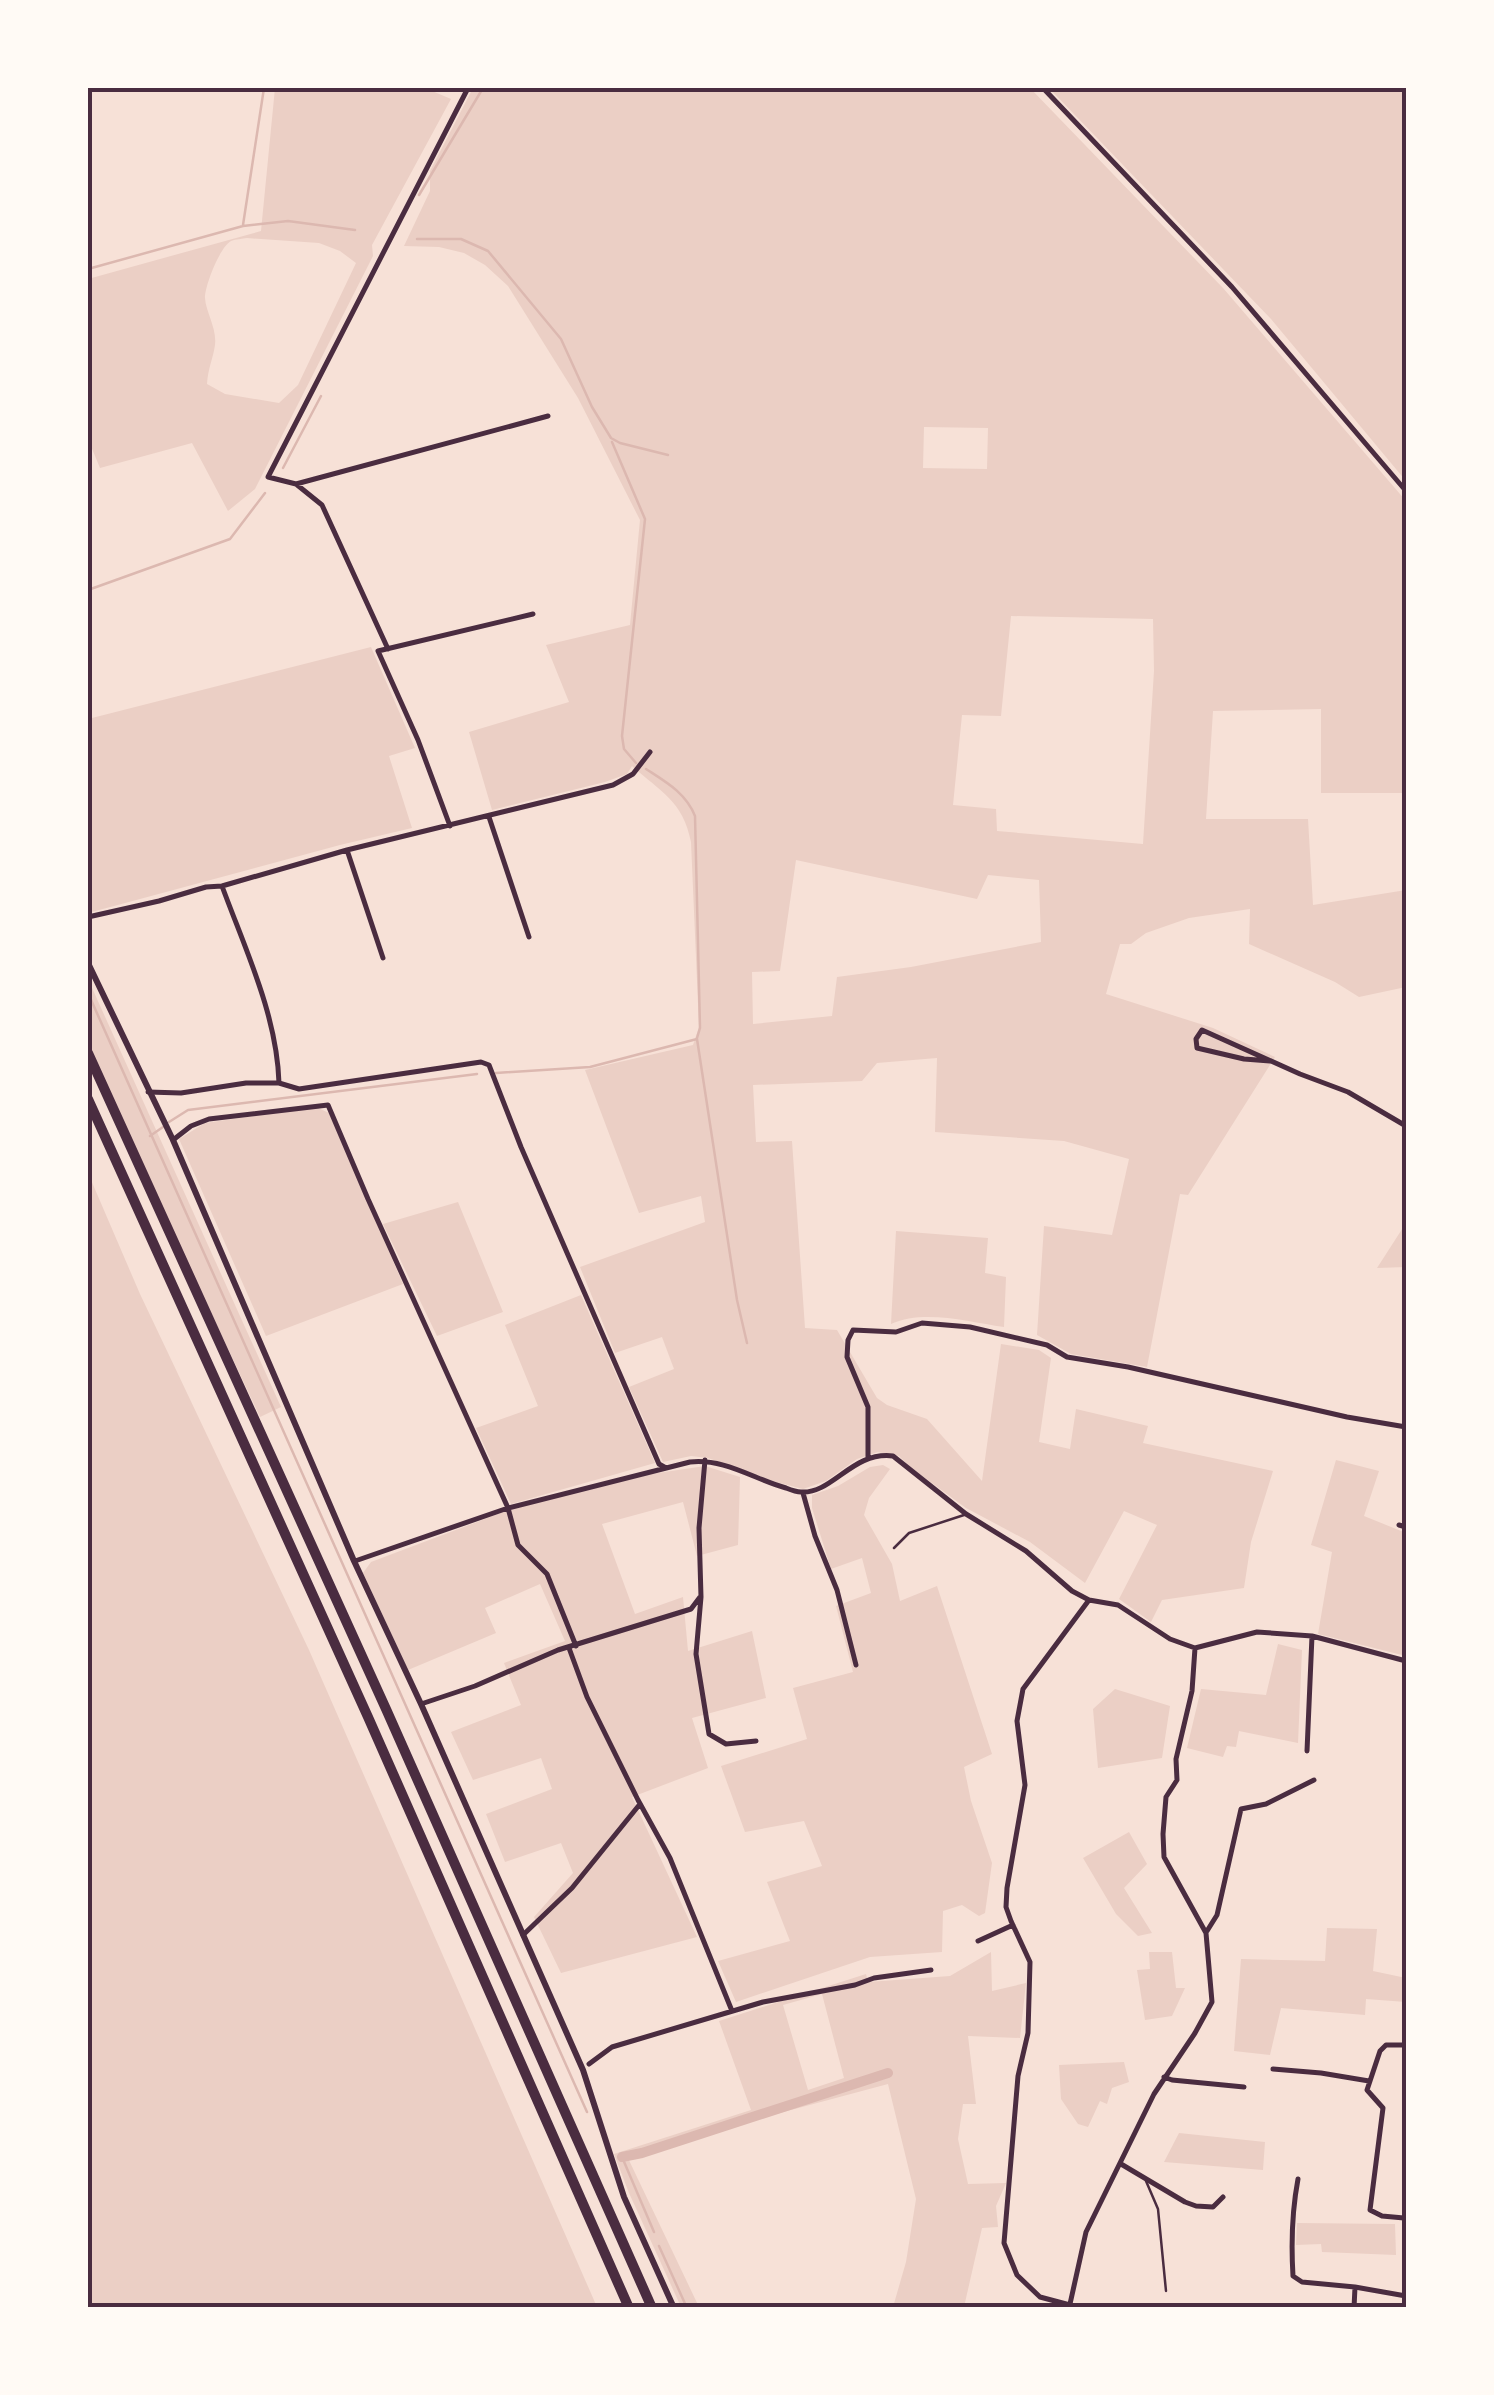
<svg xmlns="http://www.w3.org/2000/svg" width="1494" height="2395" font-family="Rubik,sans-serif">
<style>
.green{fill:#ebcfc5;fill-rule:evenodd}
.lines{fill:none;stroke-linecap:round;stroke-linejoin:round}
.stream{stroke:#dcb8b0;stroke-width:2.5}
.canal{stroke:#dcb8b0;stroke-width:10}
.service{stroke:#4a2c40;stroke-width:2.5}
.minor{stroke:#4a2c40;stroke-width:5}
.tertiary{stroke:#4a2c40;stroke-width:6}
.motorway{stroke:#4a2c40;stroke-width:10}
.neatline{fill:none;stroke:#4a2c40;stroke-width:4}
</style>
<rect width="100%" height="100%" fill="#f7e1d7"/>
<path class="green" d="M275,88H425L451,99L372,245L373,256L255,489L228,511L192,443L100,468L88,439V279L261,231ZM247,238L319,243L340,251L356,263L298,385L279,403L225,394L207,384C208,368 213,359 215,345C217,328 206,313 205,298C205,285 220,247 231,241C236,239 242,239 247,238Z
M473,88H1030L1223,288L1406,501V793H1321V709L1213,711L1206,819H1308L1313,905L1406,890V987L1359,997L1335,982L1249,944L1250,909L1189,918L1146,933L1131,944H1120L1106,994L1213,1028L1275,1057L1188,1195L1180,1194L1147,1367L1071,1354L1037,1335L1044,1226L1112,1235L1129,1159L1064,1141L935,1132L937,1058L877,1063L862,1081L753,1085L756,1142L792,1141L805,1328L837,1330L877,1398L887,1405L927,1419L982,1481L1001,1344L1039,1350L1051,1358L1039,1442L1070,1449L1076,1409L1148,1426L1143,1443L1273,1471L1251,1542L1244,1588L1162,1600L1151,1622L1119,1599L1157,1525L1124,1511L1085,1583L1030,1542L966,1508L910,1467L899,1456L878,1452L857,1459L826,1481L803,1489L776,1482L708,1458L691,1456L663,1462L629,1387L674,1369L662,1337L615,1353L580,1267L705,1222L701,1196L639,1213L585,1070L693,1045L699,1027L691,842C683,801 661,792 632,766L627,774L605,782L492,810L469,732L569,702L546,645L630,625L640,520L578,398L508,286L485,265L464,253L439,247L404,246L430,191V171ZM924,427L988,428L987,469L923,468ZM1011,616L1153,619L1154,671L1143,844L997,831L996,809L953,805L962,715L1001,716ZM796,860L977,899L988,875L1039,880L1041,942L911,967L837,977L832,1016L753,1024L752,972L780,971Z
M1049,88H1406V481L1271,319Z
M371,647L415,748L389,756L412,828L340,845L88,913V719Z
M88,979L281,1407L260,1417L126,1131L88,1041Z
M316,1107L329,1113L403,1284L266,1336L179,1139L205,1123Z
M88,1173L140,1294L309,1650L597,2307H88Z
M458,1202L503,1312L437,1336L383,1224Z
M1406,1223V1267L1377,1268Z
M896,1231L988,1238L985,1273L1006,1277L1004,1327C969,1322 924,1309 891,1324Z
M581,1295L655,1463L511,1504L476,1428L538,1406L505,1325Z
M1336,1460L1379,1471L1364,1516L1406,1533V1656L1318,1634L1332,1552L1311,1545Z
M883,1465L890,1469L869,1498L864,1515L892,1564L900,1601L937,1586L992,1754L964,1767L971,1801L992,1863L985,1913L979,1916L962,1905L943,1911L942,1952L870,1957L736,2002L718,1961L790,1941L767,1882L822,1866L804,1821L745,1832L721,1766L807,1739L793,1688L853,1672L836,1606L871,1593L862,1558L831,1569L812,1508V1495L838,1486L870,1467Z
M705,1466L740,1477L738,1545L697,1556L683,1502L602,1524L635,1614L683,1597L688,1651L752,1631L766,1698L692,1718L708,1768L632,1797L697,1937L561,1973L534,1917L573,1873L561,1843L505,1862L486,1814L552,1789L541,1758L473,1780L451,1732L521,1705L504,1663L565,1641L540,1584L485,1608L496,1633L408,1670L363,1573L371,1562L514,1508L651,1474Z
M1278,1644L1302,1650L1298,1743L1239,1731L1236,1747L1227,1746L1223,1757L1187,1748L1201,1689L1266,1695Z
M1115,1689L1170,1706L1162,1758L1098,1768L1093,1709Z
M1129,1832L1147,1864L1124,1888L1152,1933L1138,1936L1116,1914L1083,1858Z
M1327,1928L1377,1929L1373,1971L1406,1978V2002L1366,1999L1365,2015L1281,2008L1270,2055L1234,2051L1241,1959L1325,1961Z
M991,1952L992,1991L1026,1983L1020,2038L968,2036L976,2104H963L958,2139L968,2184L1006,2183L996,2206L998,2227L982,2228L964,2307H893L906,2262L916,2199L888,2084L626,2154L699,2307H681L629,2193L614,2154L751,2110L719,2021L866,1974L868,1982L950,1976ZM822,1994L844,2078L808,2090L783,2005Z
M1149,1952H1172L1176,1988H1185L1172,2016L1145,2020L1137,1970L1150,1969Z
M1124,2062L1129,2082L1112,2088L1107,2104L1100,2101L1088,2127L1078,2124L1061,2099L1059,2065Z
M1179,2133L1265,2142L1263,2170L1164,2162Z
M1297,2223L1395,2224L1396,2255L1322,2252L1321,2244L1296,2245Z"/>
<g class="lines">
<path class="stream" d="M419,195L483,88
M243,225L264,88
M417,239H461L488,251L561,339L592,407L611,438L620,443L668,455
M88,269L243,226L288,221L355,230
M612,442L645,519L622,736L624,749L636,763
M283,468L321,396
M88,590L230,539L265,493
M646,769C666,782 686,793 695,816L700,1028L697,1038
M88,993L587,2112
M496,1073L590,1067L697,1039L737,1300L747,1343
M169,1122L188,1110L477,1074
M150,1136L163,1127
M622,2157L654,2232
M659,2246L687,2308"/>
<path class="canal" d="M622,2157L642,2153L888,2073"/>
<path class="service" d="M894,1548L909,1533L964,1515
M1406,1694V1712
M1146,2181L1158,2209L1166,2291"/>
<path class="minor" d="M1043,88L1232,287L1406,491
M296,484L548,416
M388,649L322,505L296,484L268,477L468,88
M489,817L529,937
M450,826L418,740L378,651L533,614
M347,850L383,958
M222,886C245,949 277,1015 279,1083
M88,917L159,901L206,887L222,886L347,850L613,785L633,774L650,752
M1270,1061L1244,1059L1197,1048L1196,1039L1202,1030L1300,1074L1348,1092L1406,1126
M148,1092L181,1093L246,1083H279L299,1089L481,1062L489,1065L521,1147L659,1464L666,1468
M173,1140L191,1126L209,1119L328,1105L368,1199L508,1508L518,1545L547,1574L576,1646
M868,1457V1407L847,1357L848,1340L853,1330L896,1332L922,1323L970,1327L1047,1345L1067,1357L1128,1367L1347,1417L1406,1427
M705,1460L699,1528L701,1597L696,1654L709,1734L726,1744L756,1741
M803,1493L815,1536L837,1590L856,1665
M1399,1525L1406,1527
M355,1561L508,1508L690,1462C724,1458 754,1479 786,1488C791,1490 796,1492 801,1492C833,1494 852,1451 893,1456L966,1514L1026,1551L1072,1591L1089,1600L1118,1605L1170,1639L1195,1648L1257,1632L1312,1636L1406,1661
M569,1648L587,1697L638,1800L670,1858L732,2011
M421,1704L475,1686L558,1650L691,1609L700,1597
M1307,1751L1312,1636
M1207,1931L1217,1915L1241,1809L1266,1804L1314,1780
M523,1935L572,1888L640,1804
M978,1941L1013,1925
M1406,2045H1386L1380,2051L1367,2090L1383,2108L1370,2210L1382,2216L1404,2218L1406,2222
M589,2064L612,2047L763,2002L855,1985L874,1978L931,1970
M1273,2069L1321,2073L1369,2081
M1164,2077L1172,2080L1244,2087
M1121,2164L1185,2202L1196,2206L1213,2207L1223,2197
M1298,2179C1292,2211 1291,2243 1293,2276L1302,2282L1355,2287L1406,2296
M1406,2240L1405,2271L1406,2275
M1070,2304L1086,2232L1154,2094L1195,2033L1212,2002L1206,1933L1164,1857L1163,1834L1166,1797L1177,1780L1176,1759L1192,1691L1195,1648
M1070,2305L1040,2297L1017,2275L1004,2243L1018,2076L1028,2033L1030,1962L1011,1921L1006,1907L1007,1888L1025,1785L1017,1721L1023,1689L1089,1600
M1354,2308L1355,2287"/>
<path class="tertiary" d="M88,963L173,1140L354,1561L421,1704L583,2070L624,2197L674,2308"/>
<path class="motorway" d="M88,1053L386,1709L652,2308
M88,1099L368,1717L629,2308"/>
</g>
<rect width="1494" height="2395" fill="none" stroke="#fffaf5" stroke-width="180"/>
<rect x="90" y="90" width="1314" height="2215" class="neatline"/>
</svg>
